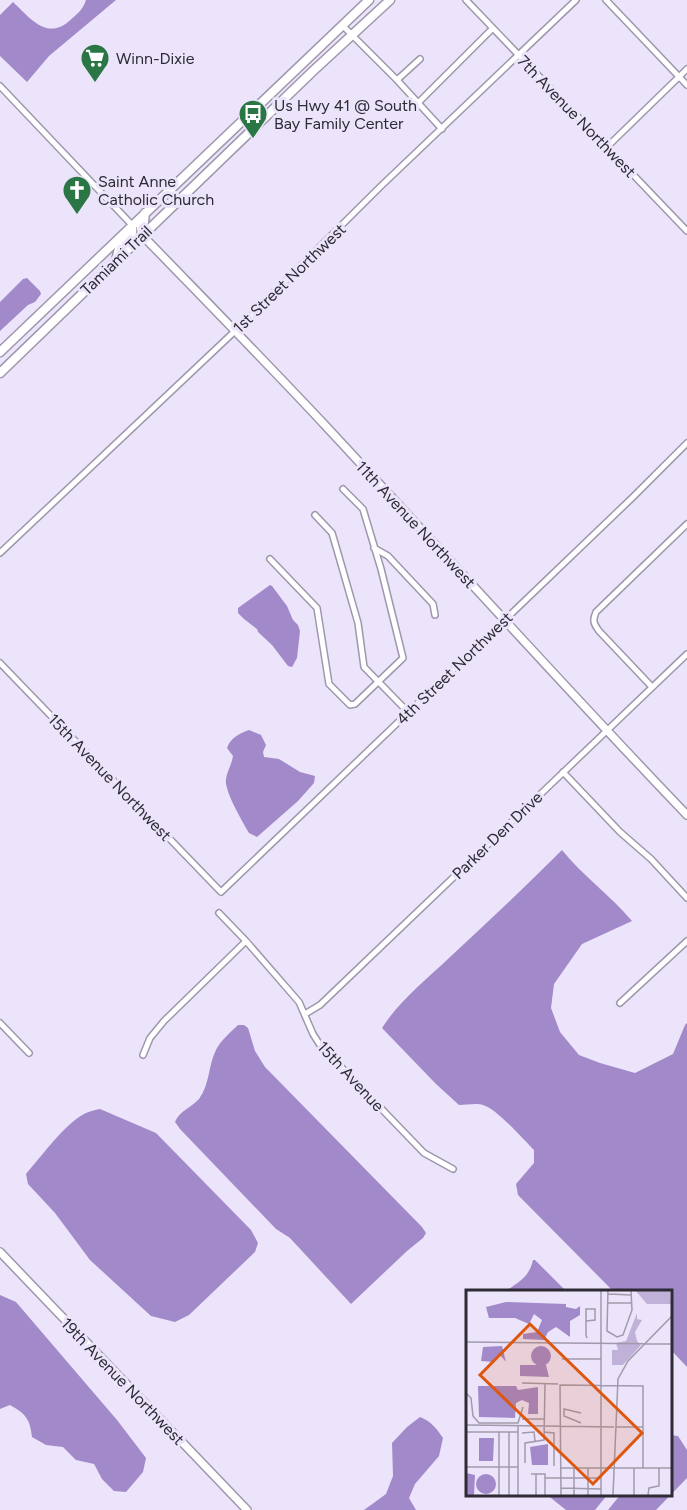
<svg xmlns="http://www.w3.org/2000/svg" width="687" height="1510" font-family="Figtree,sans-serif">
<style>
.water{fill:#a289c9}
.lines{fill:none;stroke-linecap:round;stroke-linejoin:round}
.minor-casing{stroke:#9f97ac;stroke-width:8}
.tertiary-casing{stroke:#9f97ac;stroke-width:10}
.primary-casing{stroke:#9f97ac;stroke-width:11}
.minor{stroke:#fff;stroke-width:5}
.tertiary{stroke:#fff;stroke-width:7}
.primary{stroke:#fff;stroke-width:8}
.labels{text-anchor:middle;stroke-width:6;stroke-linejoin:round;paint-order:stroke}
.poi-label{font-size:16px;fill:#2e2b34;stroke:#ece4fb;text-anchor:start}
.street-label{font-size:16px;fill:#2e2b34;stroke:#ece4fb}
.inset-road{fill:none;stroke:#a09aab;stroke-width:1.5}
.view{fill:#df570e;fill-opacity:0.15;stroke:#df570e;stroke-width:3}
.inset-edge{fill:none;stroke:#2e2b34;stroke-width:3}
</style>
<rect width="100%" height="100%" fill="#ece4fb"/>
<path class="water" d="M86,0H116L49,56L27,82L0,56V15L13,2C29,17 46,40 68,22C76,15 83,10 86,0Z
M27,278L40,291L41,294L35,302L28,305L0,331V302L23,279Z
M270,585L272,586L287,606L293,620L298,625L300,631L297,658L292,667L288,666L272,645L258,632L257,629L244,619L238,613V608Z
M249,730L261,735L266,745L263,752L264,757L279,759L300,772L315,776L314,783L298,801L257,837L249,833C243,822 224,791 226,779C227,771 232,764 233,756L227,748C230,738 240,733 249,730Z
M562,850C583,876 610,895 632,921L582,944L554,984L551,1008L560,1032L579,1055L600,1063L635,1073L673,1054L685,1025L687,1023V1367L671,1350L670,1291H613L518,1195L516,1184L534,1163V1150C524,1140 496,1108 483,1105C477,1103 466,1105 459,1105L436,1084L382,1028C399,1001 426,980 449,958C487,923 525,887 562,850Z
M238,1025H244L248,1028L255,1051L265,1067L422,1227L426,1233L423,1238L407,1251L351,1304L290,1238L276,1229L180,1129L175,1122C179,1111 192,1107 199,1099C210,1084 208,1066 216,1050C220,1041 231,1032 238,1025Z
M100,1109L156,1133L251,1230L258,1243L255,1252L189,1315L175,1322L151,1316L90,1260L55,1213L28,1184L26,1174C41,1157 66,1122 86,1113C90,1111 95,1110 100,1109Z
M533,1260H535L566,1291H506C520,1281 529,1277 533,1260Z
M0,1295L16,1302L117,1420L146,1458L143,1472L126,1492L114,1491L102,1479L94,1464L76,1460L63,1447L46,1445L32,1437C30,1419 26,1414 10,1405L0,1409Z
M420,1417C431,1421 437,1429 443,1438L439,1456L415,1484L409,1498L416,1510H364L386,1494L393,1476L392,1443L407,1427Z
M671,1435L678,1436L687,1450V1478L656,1510H608L621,1494H670Z
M546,1494H608L595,1510H566Z"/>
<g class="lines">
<g class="minor-casing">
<path id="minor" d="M466,0L687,231
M606,0L687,85
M342,25L397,80L442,129
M397,80L420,59
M0,86L132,225
M418,103L493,28
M607,147L687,69
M315,515L332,533L337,550L358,623L364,667L408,712
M374,548L388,556L433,604L435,615
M0,553L235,331L380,187L576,0
M270,559L317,608L329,684L350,705L355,704L403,658L381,569L363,509L343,489
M0,663L221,892L633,497L687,443
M652,687L599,631C594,624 592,621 596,612L687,524
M563,772L620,832L651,859L687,898
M219,913L246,941L299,1002L313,1034L320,1045L424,1153L453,1169
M620,1003L687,941
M305,1014L320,1005L687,654
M0,1023L29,1053
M143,1055L150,1038L164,1021L246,941"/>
</g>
<g class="tertiary-casing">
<path id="tertiary" d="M142,235C202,297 263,359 322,422C444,553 563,686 687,815
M0,1252L247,1510"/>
</g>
<g class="primary-casing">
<path id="primary" d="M142,235L141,228L144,222L145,213
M116,260C117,257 118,251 119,249C126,239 134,240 132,225
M0,352L369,0
M0,373L313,71L390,0"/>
</g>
<use href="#minor" class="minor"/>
<use href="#tertiary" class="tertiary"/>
<use href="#primary" class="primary"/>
</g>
<defs>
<g id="supermarket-pin" transform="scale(1.5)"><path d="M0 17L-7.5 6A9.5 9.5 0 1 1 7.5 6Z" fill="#2b7645" stroke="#ece4fb"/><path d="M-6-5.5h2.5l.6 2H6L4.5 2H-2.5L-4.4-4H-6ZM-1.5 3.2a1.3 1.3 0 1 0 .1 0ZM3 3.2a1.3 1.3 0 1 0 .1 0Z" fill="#fff"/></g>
<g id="bus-pin" transform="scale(1.5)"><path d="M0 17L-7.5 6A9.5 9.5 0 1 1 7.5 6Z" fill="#2b7645" stroke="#ece4fb"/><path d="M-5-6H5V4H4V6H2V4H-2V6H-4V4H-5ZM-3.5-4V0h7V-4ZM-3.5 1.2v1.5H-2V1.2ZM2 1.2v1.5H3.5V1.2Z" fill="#fff"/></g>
<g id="church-pin" transform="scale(1.5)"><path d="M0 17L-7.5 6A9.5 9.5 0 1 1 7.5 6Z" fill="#2b7645" stroke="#ece4fb"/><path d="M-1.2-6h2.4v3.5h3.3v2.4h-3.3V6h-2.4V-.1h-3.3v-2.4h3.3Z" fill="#fff"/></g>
</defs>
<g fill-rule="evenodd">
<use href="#supermarket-pin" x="95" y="58"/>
<use href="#bus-pin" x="253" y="114"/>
<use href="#church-pin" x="77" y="190"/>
</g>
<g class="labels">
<g class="poi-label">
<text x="116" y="64">Winn-Dixie</text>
<text x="274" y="111">Us Hwy 41 @ South<tspan x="274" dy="18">Bay Family Center</tspan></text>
<text x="98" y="187">Saint Anne<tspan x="98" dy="18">Catholic Church</tspan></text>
</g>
<g class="street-label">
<text transform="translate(577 116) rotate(46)" y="6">7th Avenue Northwest</text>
<text transform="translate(116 260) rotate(-44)" y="6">Tamiami Trail</text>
<text transform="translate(289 278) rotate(-44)" y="6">1st Street Northwest</text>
<text transform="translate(416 524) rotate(47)" y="6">11th Avenue Northwest</text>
<text transform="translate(454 668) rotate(-44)" y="6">4th Street Northwest</text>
<text transform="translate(110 777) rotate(46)" y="6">15th Avenue Northwest</text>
<text transform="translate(497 835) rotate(-44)" y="6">Parker Den Drive</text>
<text transform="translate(351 1076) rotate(47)" y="6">15th Avenue</text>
<text transform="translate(123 1381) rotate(46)" y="6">19th Avenue Northwest</text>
</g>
</g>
<g transform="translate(466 1290)">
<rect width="206" height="206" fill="#ece4fb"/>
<path d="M169,0H204L205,14H181ZM160,51H171L175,55L157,75H146V60H152L150,53Z" fill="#c0b1d9"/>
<path d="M171,23V29L176,30L169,42L171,51H160Z" fill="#c0b1d9"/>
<path d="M40,12L100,14V17L110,19L114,16V25L104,31V47L90,37L82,42L78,50L57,49V44L71,42L76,30L68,24L63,34L49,28H23L20,17ZM36,56L40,72L34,65L27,72L15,71L17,57ZM65 66a10 10 0 1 1 20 0a10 10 0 1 1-20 0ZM54,75H80L83,87L54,86ZM12,96H50L52,100L72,97V124H62L63,113L56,110L50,113L49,128L13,127ZM13,148H28L27,171H13ZM82,154V175H66L64,157ZM0,183L9,185L8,205H0ZM10 194a10 10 0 1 1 20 0a10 10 0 1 1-20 0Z" fill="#a289c9"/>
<path class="inset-road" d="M142,0L141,41L151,47L157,45L166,20L165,0M142,4L166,5M142,13H166M120,31L129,30V19H120V45L121,48M0,52L206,54M96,69H135M56,93L92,94M0,103L5,108L7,126L13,133H52L57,117M56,129H78M115,133L98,126V119L115,123M0,135L148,137M150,137H177M0,142H52M43,142V205M78,142L88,143V176M56,143L68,142L69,151M59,173V153L78,150L79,93M0,177H52M95,178H206M65,184H79V205M79,188H135M95,198L135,199M33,205V142M52,205V135M70,205V184M95,205L94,95L177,96V178M108,205V178M122,205V178M135,205V0M147,205L152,89L162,71L206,26M168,205V178M182,205L183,198L193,196V178"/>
<path class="view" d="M64,34L176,143L127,194L14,85Z"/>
<rect width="206" height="206" class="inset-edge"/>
</g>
</svg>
